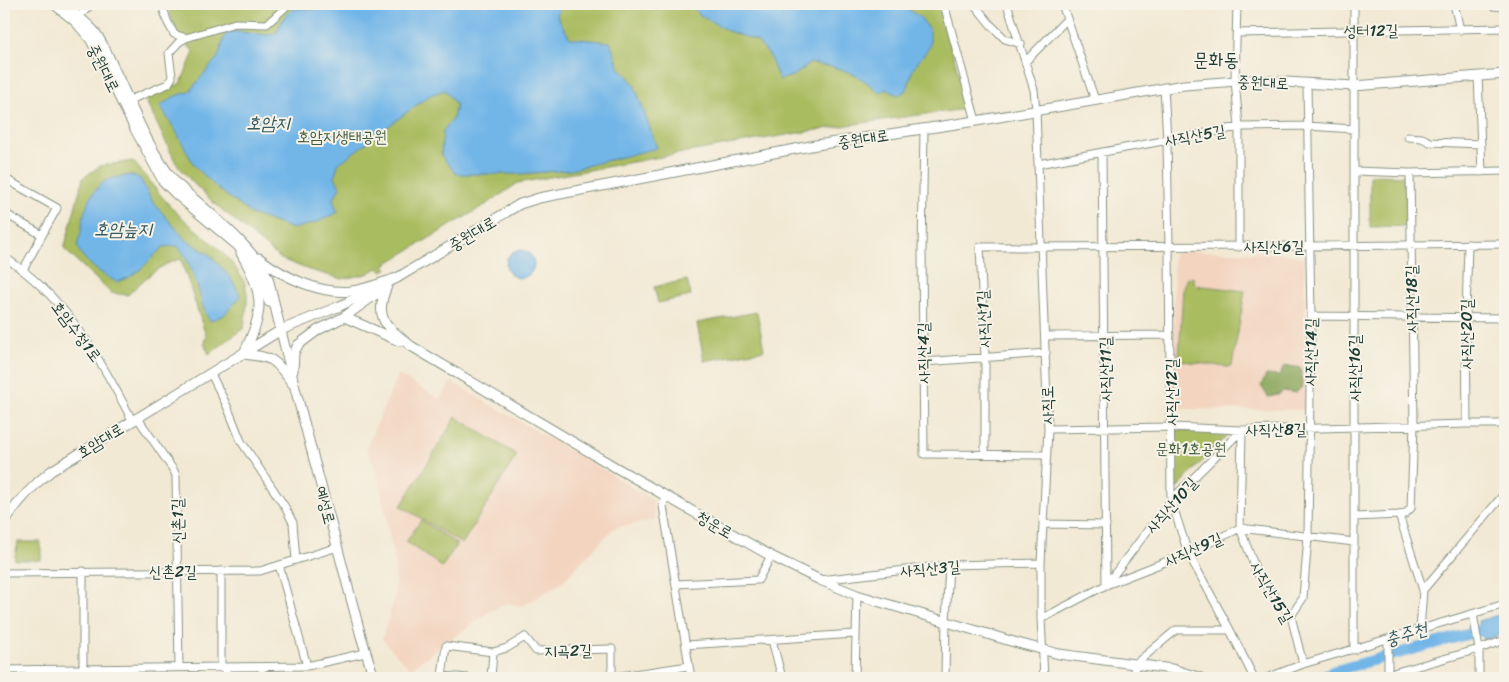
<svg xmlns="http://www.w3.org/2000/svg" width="1509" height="682" font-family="Sriracha,'Poor Story',sans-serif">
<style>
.built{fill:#f3d4bf}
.green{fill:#aabc60;stroke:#647c4a}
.forest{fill:#87a456;stroke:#537045}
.water{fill:#72b6e8;stroke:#487a8e}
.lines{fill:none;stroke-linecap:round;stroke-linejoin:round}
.river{stroke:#72b6e8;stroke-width:11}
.minor-casing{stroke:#889384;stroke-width:9}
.tertiary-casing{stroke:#889384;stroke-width:11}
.secondary-casing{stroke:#889384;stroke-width:11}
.minor{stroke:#fff;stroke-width:7}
.tertiary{stroke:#fff;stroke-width:9}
.secondary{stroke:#fff;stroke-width:9}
.labels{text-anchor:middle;stroke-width:4;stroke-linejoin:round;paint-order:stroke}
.street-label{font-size:16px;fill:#1f3d34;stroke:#f7f3e8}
.park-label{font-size:16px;fill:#425d3f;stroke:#f7f3e8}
.water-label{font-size:18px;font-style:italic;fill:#345b61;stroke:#f7f3e8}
.quarter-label{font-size:19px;fill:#1f3d34;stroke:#f7f3e8}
</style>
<rect width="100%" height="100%" fill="#f7f3e8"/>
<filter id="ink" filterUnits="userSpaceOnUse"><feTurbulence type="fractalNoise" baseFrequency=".02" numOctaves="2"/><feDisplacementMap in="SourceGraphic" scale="10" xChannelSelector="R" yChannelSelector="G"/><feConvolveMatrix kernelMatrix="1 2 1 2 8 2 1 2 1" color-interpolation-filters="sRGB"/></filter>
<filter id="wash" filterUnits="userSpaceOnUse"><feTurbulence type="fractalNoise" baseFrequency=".0096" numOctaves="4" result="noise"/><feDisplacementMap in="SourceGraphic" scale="20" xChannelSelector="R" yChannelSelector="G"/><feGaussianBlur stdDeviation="1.12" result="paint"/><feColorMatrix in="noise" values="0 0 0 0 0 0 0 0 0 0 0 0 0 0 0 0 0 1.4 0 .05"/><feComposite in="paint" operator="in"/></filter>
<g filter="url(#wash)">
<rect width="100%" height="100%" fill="#f2e9d4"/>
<path class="built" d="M1178,251L1285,253L1304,258L1306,410L1175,409L1173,256Z
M398,375L440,399L451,382L604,470L653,500L655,520L614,528L561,583L522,606L507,603L489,612L410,669L382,639L395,596V563L377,471L366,448Z"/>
<path class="green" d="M167,4H939L959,75L966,109C815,127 667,156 518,183L487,204L384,265L387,269L382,271L378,268L367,274L342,279L309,270L281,259L215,204L192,182L176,163L145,99L181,83L194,52L176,33Z
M133,161C146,177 159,194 173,209C194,231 225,248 241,276C251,291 246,311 244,328L209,354L204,343L206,336L181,259C159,264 143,280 128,295L111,293L64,249L83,178L100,166Z
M1370,175L1406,176L1407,226L1370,227Z
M1193,277L1195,285L1245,291L1232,366L1227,367L1183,361L1179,357L1183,287L1187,278Z
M687,280L691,296L658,303L654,287Z
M757,312L764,350L704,361L697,323Z
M456,417L517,455L462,544L401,506Z
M1174,430L1229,433L1175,490Z
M421,520L457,544L442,567L406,542Z
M18,542H41V560H14Z"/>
<path class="forest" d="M1289,366L1301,368L1302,387L1296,393L1283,391L1278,395L1268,397L1261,386L1266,375L1280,376L1283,367Z"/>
<path class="water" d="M332,4H560L557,16L570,38L610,42L619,67L634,84L657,148L570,170L520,174H456L441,155L443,131L453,118L456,105L445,90L430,95L338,164L335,177L340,187L333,200L338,212L318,222L293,229L251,214L217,188L194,165L176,131L160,106L175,96L189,92L218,57L225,36L231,31L269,35L276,33L284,17L292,10L301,8L312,10Z
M689,4H906L905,7L921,18L930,31V46L913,69L907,90L898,95L886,89L880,93C855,71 842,68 810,63L795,75L779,80L769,55L757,41L728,31L700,15Z
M130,175L140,178L152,201L185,239L210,255L229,276L241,296L224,315L210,321C204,312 202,304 200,295C195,278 189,260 178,246L163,247L142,268L128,278L117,282C105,277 81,260 78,247C77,243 80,236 81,232C84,211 87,195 105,181C110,177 123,177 130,175Z
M506 264a14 14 0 1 1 28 0a14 14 0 1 1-28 0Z
M1505,613V633L1483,641L1478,621Z"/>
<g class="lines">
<path class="river" d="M1317,678L1334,671L1505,624"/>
</g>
</g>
<g filter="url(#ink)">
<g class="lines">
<g class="minor-casing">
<path id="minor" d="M162,4L167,21L174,34L186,38
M944,4L976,121
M974,4L991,25L1005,39L1021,44
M1007,4L1034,90L1036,110L1048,429L1041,563V619L1044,678
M1062,4L1095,100
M1237,4L1235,80L1239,127V247
M1354,4V650
M1454,4L1460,30
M1492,4L1493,6L1505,7
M79,17L91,4
M1237,33L1505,28
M1026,61L1067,19
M1478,76L1482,172
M1164,87L1167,140L1169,247L1171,500L1188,553L1230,630L1254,678
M125,102L168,84L172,77L169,53L179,42L186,38L235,23L267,24L289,4
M924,129L922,252L924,454L1047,455
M1408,137L1422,138L1430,142L1481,144
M1102,152L1106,585
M1038,164L1239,127L1307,126L1354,129
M1354,171L1410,173L1505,171
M4,178L57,208L23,270
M4,213L42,235
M4,257C65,296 100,358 132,420
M1311,316L1505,318
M1046,336L1170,335
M924,362L1046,353
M211,374L227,406L241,441L285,507L293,523L296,560
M137,417L174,471L176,476L179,667
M1467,424L1466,317L1468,244
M1048,429L1171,427L1242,430L1467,424H1505
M1242,430L1240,528L1257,573L1291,616L1303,664
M985,454V357L980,247L1309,246L1505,244
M665,495L663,506L691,678
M1399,515L1405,514L1411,508L1414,425L1410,173
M1354,517L1399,515L1423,590L1420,630
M1043,524L1106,525
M279,565L307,666
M221,571V667
M4,573L260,571L338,547
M820,580L949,565L1041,563
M676,584L758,580L771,556
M1106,585L1171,500L1242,430
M1423,590L1505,493
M1473,614L1479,649V678
M1291,616L1303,598L1308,537L1311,316L1307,84
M1041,619L1106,585L1188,553L1240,528L1354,542
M772,640L782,678
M1388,640V678
M686,645L855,634
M226,667V678
M262,668V678
M4,670L307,666L365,653
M38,670V678
M442,676L446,646L493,652L507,648L525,637L536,651L612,649V678
M83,678V571
M441,678L442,676L469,678
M491,678L493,652
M607,678L689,666
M855,678L857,595
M945,678L946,621L949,565
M1135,678L1134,665L1176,630H1230
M1267,678L1303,664L1505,604
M1375,678L1479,649L1505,640
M1494,678L1501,675L1502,678"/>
</g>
<g class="tertiary-casing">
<path id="tertiary" d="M241,253C265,295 264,311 244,353
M387,286C373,319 386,326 411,346L615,467L771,556L820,580L857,595L1014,642L1059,654L1172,669L1201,678
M344,317L399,341
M293,371L294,353L298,345L318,330L344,317L379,292
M4,522C17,503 33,485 51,471L281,330L340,306L397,278L520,204L539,198L816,145L976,121L1184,85L1251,80L1354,86L1505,74"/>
</g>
<g class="secondary-casing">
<path id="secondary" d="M54,4L76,22L91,40L135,129L163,181L177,195L237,245L255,266L269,302
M62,4C73,12 85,21 94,31C105,45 111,63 119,79C135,114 150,152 175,182C205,210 250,243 268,278L295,388L361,636L374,678
M259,258C284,277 320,295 352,291C367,289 383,282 397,278
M244,354C274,358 274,358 292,383"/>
</g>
<use href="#minor" class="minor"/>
<use href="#tertiary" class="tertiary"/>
<use href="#secondary" class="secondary"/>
</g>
</g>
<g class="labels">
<g class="street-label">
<text transform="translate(1371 30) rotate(-1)" y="6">성터12길</text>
<text transform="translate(104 68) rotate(63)" y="6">중원대로</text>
<text transform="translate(1263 82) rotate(2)" y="6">중원대로</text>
<text transform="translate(1195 135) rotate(-10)" y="6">사직산5길</text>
<text transform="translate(863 138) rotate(-9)" y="6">중원대로</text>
<text transform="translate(472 233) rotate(-31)" y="6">중원대로</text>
<text x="1274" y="252">사직산6길</text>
<text transform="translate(1411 299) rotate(-91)" y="6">사직산18길</text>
<text transform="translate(983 319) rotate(-93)" y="6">사직산1길</text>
<text transform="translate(77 331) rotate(53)" y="6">호암수청1로</text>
<text transform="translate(1466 334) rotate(-90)" y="6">사직산20길</text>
<text transform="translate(1310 352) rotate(-89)" y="6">사직산14길</text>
<text transform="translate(923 353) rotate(-91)" y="6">사직산4길</text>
<text transform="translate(1354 368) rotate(-90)" y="6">사직산16길</text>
<text transform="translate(1105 369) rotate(-91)" y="6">사직산11길</text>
<text transform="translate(1171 392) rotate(-90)" y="6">사직산12길</text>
<text transform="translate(1047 405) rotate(-91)" y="6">사직로</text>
<text transform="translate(1276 429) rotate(-1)" y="6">사직산8길</text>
<text transform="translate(100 440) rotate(-32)" y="6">호암대로</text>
<text transform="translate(326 505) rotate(75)" y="6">예성로</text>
<text transform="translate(1171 505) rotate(-49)" y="6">사직산10길</text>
<text transform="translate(177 521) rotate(-91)" y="6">신촌1길</text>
<text transform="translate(715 524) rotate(30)" y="6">청운로</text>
<text transform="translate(1193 549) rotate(-24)" y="6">사직산9길</text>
<text transform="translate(930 568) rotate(-5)" y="6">사직산3길</text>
<text x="173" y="577">신촌2길</text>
<text transform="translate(1272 592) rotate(59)" y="6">사직산15길</text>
<text transform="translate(568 650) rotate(-1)" y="6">지곡2길</text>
</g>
<g class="park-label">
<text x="342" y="142">호암지생태공원</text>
<text x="1191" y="454">문화1호공원</text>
</g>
<g class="water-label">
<text x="268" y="129">호암지</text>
<text x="123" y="235">호암늪지</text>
<text transform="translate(1406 634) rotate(-16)" y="6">충주천</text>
</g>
<g class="quarter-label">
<text x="1216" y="66">문화동</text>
</g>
</g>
<rect width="1509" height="682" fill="none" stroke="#f7f3e8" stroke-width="20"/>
</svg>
